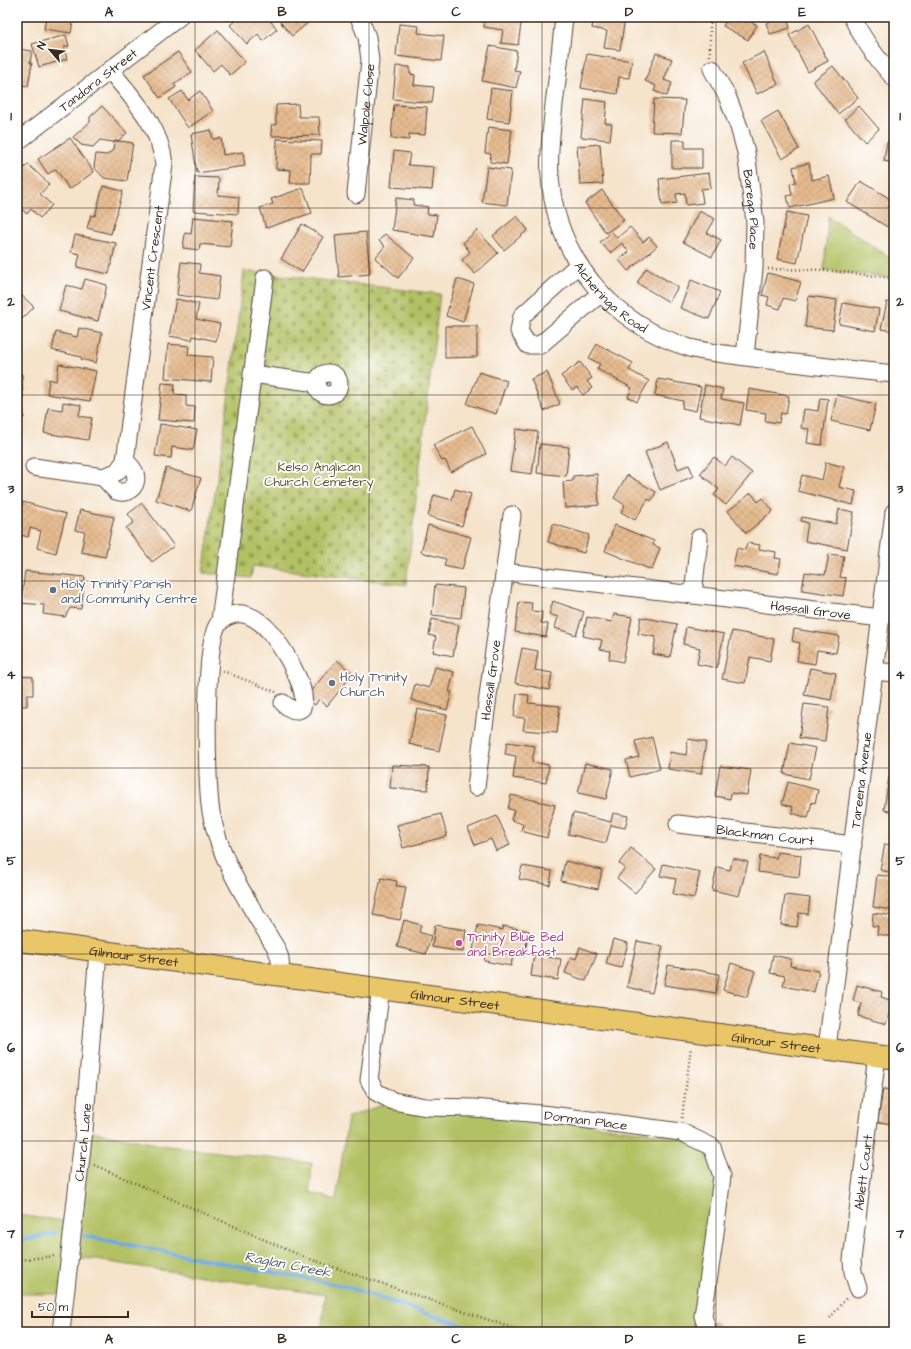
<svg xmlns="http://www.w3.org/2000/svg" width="911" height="1349" font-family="'Architects Daughter',sans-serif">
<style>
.cemetery{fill:url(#cemetery-stones);stroke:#767640}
.green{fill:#b2c163;stroke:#767640}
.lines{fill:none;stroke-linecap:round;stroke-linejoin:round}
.stream{stroke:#6da8dd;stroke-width:4}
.building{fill:url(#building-cross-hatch)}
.minor-casing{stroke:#574638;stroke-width:19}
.major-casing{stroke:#574638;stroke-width:23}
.path{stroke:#574638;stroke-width:2.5;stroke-dasharray:1 3;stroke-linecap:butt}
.minor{stroke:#fff;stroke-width:17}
.major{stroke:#e9c769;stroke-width:21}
.grid{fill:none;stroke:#3b2a1e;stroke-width:1;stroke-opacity:0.55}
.service-dot{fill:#5c6f8a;stroke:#fff;stroke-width:1.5}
.worship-dot{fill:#6b7280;stroke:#fff;stroke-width:1.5}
.hotel-dot{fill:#d1479c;stroke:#fff;stroke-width:1.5}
.labels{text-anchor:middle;stroke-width:3.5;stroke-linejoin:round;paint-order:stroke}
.street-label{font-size:13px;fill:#3b2a1e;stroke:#fff}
.park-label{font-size:13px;fill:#5f5733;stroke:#fff}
.service-label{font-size:13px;fill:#4e5e75;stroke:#fff;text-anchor:start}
.worship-label{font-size:13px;fill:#5b616d;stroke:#fff;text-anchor:start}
.hotel-label{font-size:13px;fill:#b23c85;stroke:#fff;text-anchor:start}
.water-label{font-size:14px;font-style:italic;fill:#4f5c6a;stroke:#fff}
.neatline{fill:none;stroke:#3b2a1e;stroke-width:1.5}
.grid-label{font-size:13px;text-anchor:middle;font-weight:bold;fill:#3b2a1e}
</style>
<defs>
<pattern id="cemetery-stones" width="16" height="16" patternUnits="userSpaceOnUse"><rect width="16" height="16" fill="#b2c163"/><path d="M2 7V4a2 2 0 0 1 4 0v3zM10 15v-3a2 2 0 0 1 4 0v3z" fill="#929d51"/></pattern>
<pattern id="building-cross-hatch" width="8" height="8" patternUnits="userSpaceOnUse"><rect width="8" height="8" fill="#e6bb90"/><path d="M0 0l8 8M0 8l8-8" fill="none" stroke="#c6a17c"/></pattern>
</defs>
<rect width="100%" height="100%" fill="#fff"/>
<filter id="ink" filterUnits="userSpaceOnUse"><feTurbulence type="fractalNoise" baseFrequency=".025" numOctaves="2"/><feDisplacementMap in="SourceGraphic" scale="8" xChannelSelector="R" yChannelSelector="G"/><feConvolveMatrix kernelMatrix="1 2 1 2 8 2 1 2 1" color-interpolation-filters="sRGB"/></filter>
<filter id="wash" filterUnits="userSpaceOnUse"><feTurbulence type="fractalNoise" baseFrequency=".012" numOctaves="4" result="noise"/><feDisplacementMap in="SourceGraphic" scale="16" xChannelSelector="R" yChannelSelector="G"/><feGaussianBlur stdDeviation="0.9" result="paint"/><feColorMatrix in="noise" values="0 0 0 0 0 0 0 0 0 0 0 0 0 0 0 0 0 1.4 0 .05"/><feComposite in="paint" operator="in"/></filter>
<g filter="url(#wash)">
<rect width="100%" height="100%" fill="#f5e3ca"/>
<path class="cemetery" d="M244,271L440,294L406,585L253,566L251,578L203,573L224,431Z"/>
<path class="green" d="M828,216L885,254L894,257V278L824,270Z
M393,1101L697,1138L722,1176L707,1321L716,1323L721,1329L736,1332H321L325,1295L70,1256L65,1294H17V1215L74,1222L84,1130L167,1146L312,1163L310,1192L336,1200L348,1117Z"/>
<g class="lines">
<path class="stream" d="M84,1236L344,1286L482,1332
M17,1241L56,1233"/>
</g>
<g id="blocks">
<path class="building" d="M46,17H74L71,33L44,29Z
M239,17H267L277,29L263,41L258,34L247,44L230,25Z
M276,17H315L292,36Z
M485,17H522L518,45L501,43L503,30L484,27Z
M594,17L625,18L620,50L604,48L607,31L592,28Z
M660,17H701V18L660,22Z
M728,17H742L757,25L748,40L723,26Z
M779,17H787L790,28L770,34L766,23L780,19Z
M399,24L419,26L418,33L444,36L441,61L396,56Z
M809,24L828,61L808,72L789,35Z
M218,30L245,62L230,75L221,64L213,71L195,50Z
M66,35L69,46L64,47L67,59L39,67L32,44Z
M490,46L517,51L514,70L520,71L516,88L482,81Z
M17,49L32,51L30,63H32L28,86L17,85Z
M178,52L192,72L174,84L176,87L160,98L144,75Z
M764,52L778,84L757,94L742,63Z
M656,53L672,59L664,80L672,83L667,96L654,91L656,86L645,81Z
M587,54L632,61L629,78L619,77L617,94L581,88Z
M396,66L410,67V74L415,75L414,85L434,87L432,103L393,99Z
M833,66L858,98L838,114L813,81Z
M491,88L513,91L509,122L487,119Z
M182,91L188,100L200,91L213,111L188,128L169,99Z
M585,99L607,102L605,123L612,124L610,140L581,137Z
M654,99L685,100L682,133L652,132Z
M298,104L299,117H319L320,135L272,136L271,125H276V105Z
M394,105L427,107L425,135L409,134V140L391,138Z
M102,106L127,133L119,140L113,142L100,140L93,147L81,145L73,137L90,122V117Z
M859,106L879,129L865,142L845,119Z
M778,111L799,149L782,159L761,121Z
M488,127L512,130L507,164L490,162L491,154L485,153Z
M211,130L213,139L221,138L223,155L243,152L245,166L197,173L191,134Z
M70,138L94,172L69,189L56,169L48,174L38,159Z
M277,139L322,141L321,154H311L310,183H290L291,170L276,169Z
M672,140H685V148H702V168H672Z
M120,141L133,143L127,181L104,178L94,167L96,154L107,155L113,150L114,142Z
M887,142L894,143V163L884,161Z
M600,144L603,184L580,185L577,146Z
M394,151L410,153L408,165L434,167L432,190L391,187Z
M809,163L812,180L829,176L834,198L790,208L787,196L792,195L790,184L796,182L793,167Z
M28,164L49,184L40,194L52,205L40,218L31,209L27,214L17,205V176Z
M487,167L511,170L507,205L482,202Z
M709,173L711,188L701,189L703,203L686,205L685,193L676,194L677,203L662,205L659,179Z
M195,177L219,178L218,195L239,197L238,214L193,211Z
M861,181L892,200L888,207L894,211V231L847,202Z
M103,186L123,191L111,234L87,228L91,215L95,216Z
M303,188L312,213L266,228L260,208L273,204L271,199Z
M602,190L624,220L606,233L585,203Z
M396,198L414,200L413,205L428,207L427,214L437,215L434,237L392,230Z
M699,211L715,219L707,233L721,240L712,257L683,242Z
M787,212L807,216L797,263L777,259Z
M517,216L528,230L504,250L493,236Z
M193,217L233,221L230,247L200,244L199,250L183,248L185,233L191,234Z
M302,224L323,237L302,272L281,259Z
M630,227L643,242L649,237L657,246L628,271L619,260L629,252L622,243L610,253L600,242L612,232L617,238Z
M477,230L498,253L475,274L462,260L470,252L463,243Z
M366,232L370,274L339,277L335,235Z
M385,234L414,258L398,278L375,258L385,246L379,241Z
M75,235L116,243L109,274L77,267L80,254L71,252Z
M181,262L200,264L199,273L220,276L217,300L177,295Z
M646,268L678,287L669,302L637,283Z
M768,273L801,282L795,301L783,298L780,309L767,305L769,297L762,295Z
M85,279L107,285L98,321L59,311L66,285L82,289Z
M457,279L474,284L463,322L446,316Z
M691,280L720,292L709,319L680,308Z
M17,291L34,307L17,324Z
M809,296L837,300L833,330L805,327Z
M176,299L199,304L196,319L220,324L216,341L193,336L192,340L169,336Z
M887,302L894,303V331L881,329Z
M843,303L879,309L875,331L839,324Z
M445,326H477V357L445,358Z
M79,328L102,333L96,363L81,359V357L52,350L56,332L77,337Z
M168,344L189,346L188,355L213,357L211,382L165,378Z
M597,344L633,363L629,370L649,381L637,402L628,397L632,388L597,369L600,364L589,358Z
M580,362L592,378L587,381L592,388L583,395L577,387L572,390L561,376Z
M59,364L96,371L90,401L47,394L49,379L56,381Z
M479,372L507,381L496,414L467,404Z
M547,372L560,404L544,411L531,379Z
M17,374H22L24,418H17Z
M658,379L701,387L696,411L682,408L683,401L655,395Z
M162,383L175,384L174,394L186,395V406L195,407L194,423L158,420Z
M705,385L723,389L721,399L744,403L740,425L699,417Z
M749,389L789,396L786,414L781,413L779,423L765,421L766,413L746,410Z
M837,395L876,404L870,430L831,421Z
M820,398L828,399L822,445L807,443L809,429L801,428L804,409L818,411Z
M63,402L81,405L79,416L92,418L88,440L44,433L48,408L62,410Z
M160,424L197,430L193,450L172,447L171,458L155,456Z
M472,426L486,454L451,472L445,460L442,461L433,445Z
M516,429L538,432L532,474L510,471Z
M668,442L678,469L689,465L694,476L660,490L645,452Z
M540,444L569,447L566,476L537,473Z
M714,457L725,466L732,457L752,473L726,505L714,495L719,489L700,474Z
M826,462L844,467L839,487L856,491L853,505L798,491L802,475L822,480Z
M166,468L201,478L191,511L156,500Z
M597,474L599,505L565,508L563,482L573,481V476Z
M627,475L656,492L651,501L648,499L635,520L621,512L625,505L614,498Z
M455,489L471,494L462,526L428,516L434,495L452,500Z
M751,493L758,502L763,498L773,511L746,533L728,511Z
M23,502L66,514L56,553L37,548L41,531L30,528L28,537L17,534V526Z
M142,503L174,546L152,562L126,528L134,522L128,514Z
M839,509L854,512L847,549L805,541L808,523L801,521L802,517L836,524Z
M80,510L114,517L105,557L81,552L85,532L75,530Z
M553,524L589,535L584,553L548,542Z
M428,525L471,537L462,570L444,566L446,559L421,552Z
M615,525L654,541L653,545L660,548L652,570L605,551Z
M747,543L760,545L759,549L776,552L775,558L781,559L778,574L733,566L737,548L745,550Z
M829,554L844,556L840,577L846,578L843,596L802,590L805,572L825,575Z
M25,571L85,577L81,609L70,608L65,617L43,614L44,605L21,603Z
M435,585L464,588L461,618L432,615Z
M553,601L584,612L576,635L555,628L558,617L549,614Z
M519,602L532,603L531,611L542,612L541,623L548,624L546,637L515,632Z
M614,614L632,617L623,662L609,659L610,651L600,649L602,640L583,636L587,617L612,622Z
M641,617L677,624L670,657L653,654L656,637L638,634Z
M432,619L459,625L453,656L433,652L436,637L429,635Z
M686,627L724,634L717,668L697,664L700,648L683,644Z
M794,629L839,636L836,653L817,650L815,664L797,661L800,643L792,641Z
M732,631L774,639L770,661L750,657L745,683L722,679Z
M522,648L538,651L535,670L552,673L549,690L515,683Z
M337,660L353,674L327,706L319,699L315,705L308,698L312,693L310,692Z
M435,667L454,672L449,692H452L447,710L411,700L415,684L429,688Z
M810,668L836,673L831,700L804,695Z
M17,676L33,677V695H27V706H17Z
M517,694L529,695L528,703L560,706L557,733L523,730L525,718L514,717Z
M804,704L829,707L825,741L799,738Z
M417,709L447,715L439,751L409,744Z
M894,732V741L890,739Z
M652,737L660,769L630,777L626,760L639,757L635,741Z
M688,739L706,742L701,774L668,769L670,752L686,755Z
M507,742L535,746L532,762L549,765L546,783L513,778L516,756L505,754Z
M790,743L816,748L809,779L784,774Z
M585,763L613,769L606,799L578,793Z
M392,765L429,767L428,790L390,788Z
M720,766L751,770L747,795L731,793L730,799L715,796Z
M890,771H894V812L884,810Z
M788,782L818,790L815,803L812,802L808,818L792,813L793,807L782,804Z
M511,795L555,805L547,838L521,831L523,824L511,820L514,810L508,809Z
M573,813L611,822L613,813L628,816L625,828L611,825L606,843L568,834Z
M441,814L447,836L403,848L397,825Z
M497,816L510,845L496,851L491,839L475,845L468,828Z
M885,844L894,846V873L880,870Z
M631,848L656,869L635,893L617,878L625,868L619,863Z
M777,852L801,855L799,877L758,872L760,856L776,858Z
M733,858L748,862L739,896L712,890L717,867L730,870Z
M565,861L602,870L598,889L561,881Z
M663,864L700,872L694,898L673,894L676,879L660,876Z
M522,866L552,871L550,885L519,879Z
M877,875L894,877L892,910L873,907Z
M381,878L397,881L396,886L406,887L400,920L373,915Z
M785,895L810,898L808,914L799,913L797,927L781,925Z
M873,913L894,916L893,937L877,934L878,926H872Z
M404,920L421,925L419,932L431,936L426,954L397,947Z
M435,925L466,930L463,952L432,947Z
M478,925L502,930L503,926L529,931L524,957L513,955L511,966L484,961L486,953L473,950Z
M613,939L628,943L621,968L606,964Z
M637,941L663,946L652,993L627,987Z
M580,947L597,954L586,981L565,973L571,957L576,959Z
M534,955L561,959L558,980L531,976Z
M773,955L791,959L790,966L819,971L814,992L783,986L785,976L770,973Z
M731,963L755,971L747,997L723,990Z
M668,965L719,974L716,993L664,985Z
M857,985L882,992L881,997L893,1001L886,1024L858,1016L861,1003L853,1001Z
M883,1089L894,1090V1124L878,1122Z"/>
</g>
</g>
<g filter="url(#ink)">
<use href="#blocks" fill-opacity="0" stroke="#574638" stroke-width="1"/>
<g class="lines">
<g class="minor-casing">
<g id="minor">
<path id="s1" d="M564,17C561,46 558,75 554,104C552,128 548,152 550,176C556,258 612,324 690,348C708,353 728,354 747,357C796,364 845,369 894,374"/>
<path d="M852,17C863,40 877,59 894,78"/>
<path id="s2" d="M712,69L727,96L739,127L746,152L755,222L754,269L745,356"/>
<path id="s3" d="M17,142L179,17"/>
<path id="s4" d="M356,194L370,60L367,37L359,17"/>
<path d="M578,265L522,316L519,331L528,345H540L601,293"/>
<circle cx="328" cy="384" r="11"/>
<path d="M252,374L317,383"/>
<path id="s5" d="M34,467L103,477L117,472L125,461L164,164C160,125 133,99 110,70"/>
<path d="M103,477L116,491C128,495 139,486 135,473C133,468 129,464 125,461"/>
<path id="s6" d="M505,572L881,618"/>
<path d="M693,595L699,538"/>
<path d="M220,621L265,278"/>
<path d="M875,671L894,673"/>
<path id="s7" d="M476,787L512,515"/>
<path id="s8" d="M678,824L853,845"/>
<path d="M281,975L280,958L276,948C250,905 220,862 211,812C206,784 204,648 217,626C222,617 233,613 243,614C264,618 279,643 289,660C295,672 308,694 302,708C295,713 289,708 283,703"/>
<path id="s9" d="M381,988L369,1080L376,1092L393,1101L426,1107L474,1108L551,1115L681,1132L712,1147L722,1176L714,1241L703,1316L708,1332"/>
<path id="s10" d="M827,1048L894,512"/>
<path id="s11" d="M858,1288L853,1272L852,1260L877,1055"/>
<path id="s12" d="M61,1332L84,1130L98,951"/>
</g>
</g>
<g class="major-casing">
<g id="major">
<path id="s13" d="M17,940L894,1058"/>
</g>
</g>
<path class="path" d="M710,56V17
M768,269L824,270L894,278
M223,671L276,692
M682,1118L691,1047
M94,1165L304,1257L524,1332
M17,1260L55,1256
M830,1318L847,1297"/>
<use href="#minor" class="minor"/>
<use href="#major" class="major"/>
</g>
</g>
<path class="grid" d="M195,17V1332M369,17V1332M542,17V1332M716,17V1332M17,208H894M17,395H894M17,581H894M17,768H894M17,954H894M17,1141H894"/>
<circle class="service-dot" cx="53" cy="590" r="4"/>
<circle class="worship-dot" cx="332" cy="683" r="4"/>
<circle class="hotel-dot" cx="459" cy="943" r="4"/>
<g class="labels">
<g class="street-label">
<text dy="5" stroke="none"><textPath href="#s3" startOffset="102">Tandora Street</textPath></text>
<text dy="5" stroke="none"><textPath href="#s4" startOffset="90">Walpole Close</textPath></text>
<text dy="5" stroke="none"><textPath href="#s2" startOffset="148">Barega Place</textPath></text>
<text dy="5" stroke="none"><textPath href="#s5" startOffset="303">Vincent Crescent</textPath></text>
<text dy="5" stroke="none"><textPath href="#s1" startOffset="300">Alcheringa Road</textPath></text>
<text dy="5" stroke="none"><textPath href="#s6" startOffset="308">Hassall Grove</textPath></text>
<text dy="5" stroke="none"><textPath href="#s7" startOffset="108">Hassall Grove</textPath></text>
<text dy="5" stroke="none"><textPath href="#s10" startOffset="270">Tareena Avenue</textPath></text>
<text dy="5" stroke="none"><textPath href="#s8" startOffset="88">Blackman Court</textPath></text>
<text dy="5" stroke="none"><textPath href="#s13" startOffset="118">Gilmour Street</textPath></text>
<text dy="5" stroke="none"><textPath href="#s13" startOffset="442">Gilmour Street</textPath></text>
<text dy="5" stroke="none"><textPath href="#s13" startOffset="766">Gilmour Street</textPath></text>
<text dy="5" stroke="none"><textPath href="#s9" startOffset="320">Dorman Place</textPath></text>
<text dy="5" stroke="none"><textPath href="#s12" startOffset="191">Church Lane</textPath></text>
<text dy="5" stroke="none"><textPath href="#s11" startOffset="117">Ablett Court</textPath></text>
</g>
<g class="park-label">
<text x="319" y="471">Kelso Anglican<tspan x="319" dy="15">Church Cemetery</tspan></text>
</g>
<g class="service-label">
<text x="61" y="588">Holy Trinity Parish<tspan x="61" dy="15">and Community Centre</tspan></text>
</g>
<g class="worship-label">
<text x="340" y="681">Holy Trinity<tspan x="340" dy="15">Church</tspan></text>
</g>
<g class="hotel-label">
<text x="467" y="941">Trinity Blue Bed<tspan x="467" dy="15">and Breakfast</tspan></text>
</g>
<g class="water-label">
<text transform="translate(288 1264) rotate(11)" y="5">Raglan Creek</text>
</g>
</g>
<rect width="911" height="1349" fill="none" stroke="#fff" stroke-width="44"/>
<g transform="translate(50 50) rotate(298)" stroke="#ffffff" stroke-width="3" paint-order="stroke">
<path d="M0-3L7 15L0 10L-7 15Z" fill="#3b2a1e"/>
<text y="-6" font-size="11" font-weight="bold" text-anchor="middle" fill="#3b2a1e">N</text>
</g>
<path d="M32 1311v6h96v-6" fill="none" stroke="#3b2a1e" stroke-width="2"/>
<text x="38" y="1311" font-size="12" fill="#3b2a1e" stroke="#ffffff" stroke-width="3" paint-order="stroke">50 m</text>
<rect x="22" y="22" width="867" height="1305" class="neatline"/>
<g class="grid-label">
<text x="109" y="16">A</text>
<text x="282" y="16">B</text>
<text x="456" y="16">C</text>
<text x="629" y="16">D</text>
<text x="802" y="16">E</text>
<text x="11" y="120">1</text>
<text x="900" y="120">1</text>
<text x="11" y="306">2</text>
<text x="900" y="306">2</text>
<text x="11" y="493">3</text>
<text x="900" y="493">3</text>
<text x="11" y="679">4</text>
<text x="900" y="679">4</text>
<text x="11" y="865">5</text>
<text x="900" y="865">5</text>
<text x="11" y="1052">6</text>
<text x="900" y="1052">6</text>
<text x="11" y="1238">7</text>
<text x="900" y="1238">7</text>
<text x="109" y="1343">A</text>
<text x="282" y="1343">B</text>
<text x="456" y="1343">C</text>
<text x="629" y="1343">D</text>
<text x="802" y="1343">E</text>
</g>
</svg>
